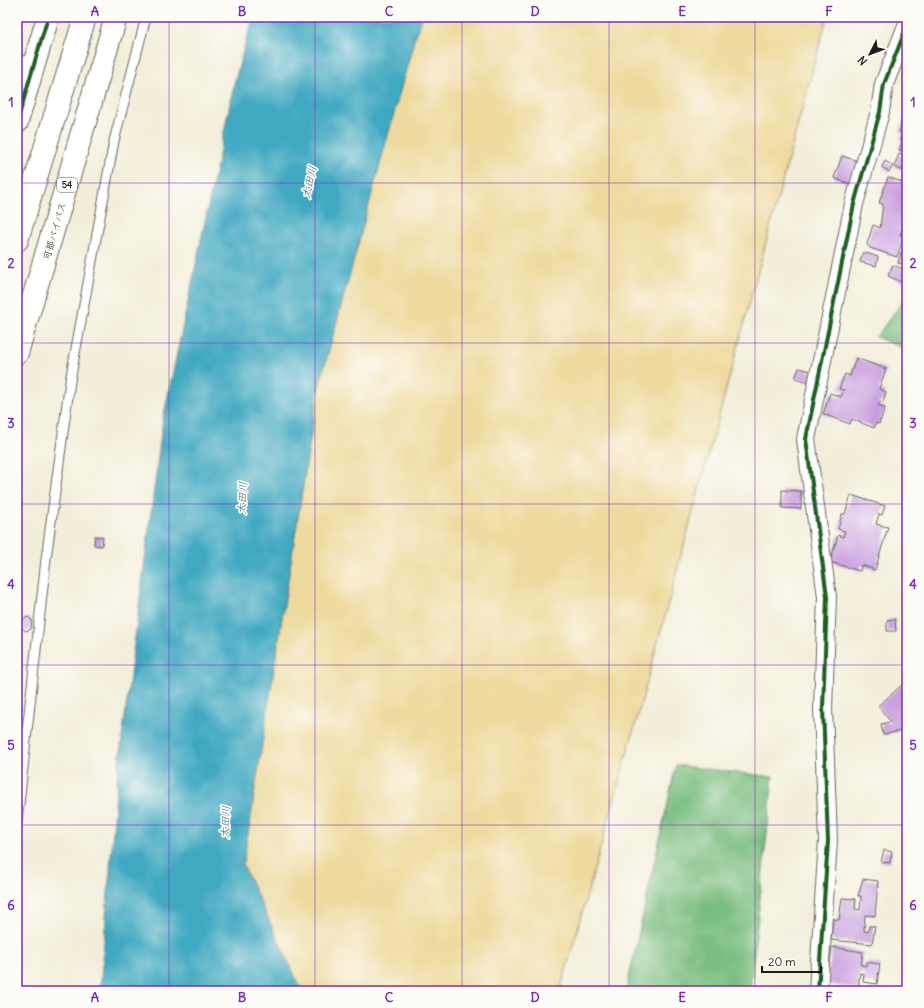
<svg xmlns="http://www.w3.org/2000/svg" width="924" height="1008" font-family="Delius,'Klee One',sans-serif">
<style>
.forest{fill:#7abd80;stroke:#4b6c4e}
.sand{fill:#eeda9e;stroke:#857b5d}
.water{fill:#41a8c1;stroke:#2e626e}
.building{fill:#c89edf}
.lines{fill:none;stroke-linecap:round;stroke-linejoin:round}
.service-casing{stroke:#67665e;stroke-width:11}
.minor-casing{stroke:#67665e;stroke-width:20}
.tertiary-casing{stroke:#67665e;stroke-width:24}
.trunk-casing{stroke:#67665e;stroke-width:24}
.service{stroke:#fff;stroke-width:9}
.minor{stroke:#fff;stroke-width:18}
.tertiary{stroke:#fff;stroke-width:22}
.trunk{stroke:#fff;stroke-width:22}
.cycleway-casing{stroke:#fdfcf7;stroke-width:6}
.cycleway{stroke:#1b5e20;stroke-width:4}
.grid{fill:none;stroke:#7b2cbf;stroke-width:1;stroke-opacity:0.55}
.labels{text-anchor:middle;stroke-width:3.5;stroke-linejoin:round;paint-order:stroke}
.shield{fill:#fdfcf7;stroke:#605f5e;stroke-width:1}
.shield-label{font-size:9px;font-weight:bold;fill:#1c1c1c}
.street-label{font-size:10px;fill:#1c1c1c;stroke:#fdfcf7}
.water-label{font-size:11px;font-style:italic;fill:#2e626e;stroke:#fdfcf7}
.neatline{fill:none;stroke:#7b2cbf;stroke-width:1.5}
.grid-label{font-size:13px;text-anchor:middle;font-weight:bold;fill:#7b2cbf}
</style>
<rect width="100%" height="100%" fill="#fdfcf7"/>
<filter id="ink" filterUnits="userSpaceOnUse"><feTurbulence type="fractalNoise" baseFrequency=".025" numOctaves="2"/><feDisplacementMap in="SourceGraphic" scale="8" xChannelSelector="R" yChannelSelector="G"/><feConvolveMatrix kernelMatrix="1 2 1 2 8 2 1 2 1" color-interpolation-filters="sRGB"/></filter>
<filter id="wash" filterUnits="userSpaceOnUse"><feTurbulence type="fractalNoise" baseFrequency=".012" numOctaves="4" result="noise"/><feDisplacementMap in="SourceGraphic" scale="16" xChannelSelector="R" yChannelSelector="G"/><feGaussianBlur stdDeviation="0.9" result="paint"/><feColorMatrix in="noise" values="0 0 0 0 0 0 0 0 0 0 0 0 0 0 0 0 0 1.4 0 .05"/><feComposite in="paint" operator="in"/></filter>
<g filter="url(#wash)">
<rect width="100%" height="100%" fill="#f3eed9"/>
<path class="forest" d="M907,295V350L876,337Z
M676,765L773,777L750,991H626Z"/>
<path class="sand" d="M423,17H827L639,711L560,991H302L243,866L318,390L416,33Z"/>
<path class="water" d="M253,17H423L416,33L318,390L243,865L302,991H100L118,770L163,419L235,80Z"/>
<g id="blocks">
<path class="building" d="M903,118L907,120V153L899,150L902,141L900,140L902,133L899,132Z
M899,154L907,157V172L894,167Z
M842,156L864,163L856,186L834,178Z
M885,161L893,166L889,172L882,167Z
M888,177L907,184L905,194L907,195V231L902,229L900,235L904,236L897,257L870,248L867,244L873,225L880,228L883,204L879,203Z
M863,252L878,257L876,266L860,262Z
M901,252L907,254V265L898,263Z
M893,265L907,271L904,283L888,276Z
M856,358L886,369L879,389L886,392L883,402L880,401L878,405L885,408L879,424L876,423L874,428L852,419L850,424L823,414L830,393L841,397L844,390L839,389L845,374L850,376Z
M799,368L814,372L811,383L795,378Z
M782,490L801,491V509L782,508Z
M851,495L885,506L882,515L879,514L876,524L888,527L875,570L861,565L860,571L830,562L838,535L843,537L845,531L838,529L842,514H845Z
M95,536L103,537L102,546L94,545Z
M28,617L32,620L31,629L26,631L20,627L21,620Z
M895,619L896,631H887V620Z
M903,684L907,687V717L902,722L904,730L883,735L881,724L891,722L878,706Z
M884,850L892,852L890,863L881,862Z
M863,879L878,881L875,916L865,915L864,931L868,932L869,926H875L872,944L831,940L833,919L839,920L842,898L856,899L855,909L860,910L861,896H858Z
M832,947L863,952L861,965L866,966V962L880,964L877,984L863,982L864,974L860,973L858,989L827,984Z"/>
</g>
</g>
<g filter="url(#ink)">
<use href="#blocks" fill-opacity="0" stroke="#67665e" stroke-width="1"/>
<g class="lines">
<g class="service-casing">
<path id="service" d="M17,822L46,559L70,381L114,141L146,17"/>
</g>
<g class="minor-casing">
<path id="minor" d="M17,63L32,72
M818,991L828,841L823,708L827,597L806,439L854,204L880,112L884,84L907,26"/>
</g>
<g class="tertiary-casing">
<path id="tertiary" d="M17,122L48,17"/>
</g>
<g class="trunk-casing">
<path id="trunk" d="M17,240L85,17
M17,353L116,17"/>
</g>
<use href="#service" class="service"/>
<use href="#minor" class="minor"/>
<use href="#tertiary" class="tertiary"/>
<use href="#trunk" class="trunk"/>
<g class="cycleway-casing">
<path id="cycleway" d="M17,122L48,17
M818,991L828,841L823,708L827,597L806,439L854,204L880,112L884,84L907,26"/>
</g>
<use href="#cycleway" class="cycleway"/>
</g>
</g>
<path class="grid" d="M169,17V991M315,17V991M462,17V991M609,17V991M755,17V991M17,183H907M17,343H907M17,504H907M17,665H907M17,825H907"/>
<g class="labels">
<rect class="shield" x="57" y="178" width="20" height="14" rx="3"/>
<g class="shield-label">
<text x="67" y="188">54</text>
</g>
<g class="street-label">
<text transform="translate(54 231) rotate(-74)" y="4">可部バイパス</text>
</g>
<g class="water-label">
<text transform="translate(309 182) rotate(-77)" y="4">太田川</text>
<text transform="translate(242 498) rotate(-87)" y="4">太田川</text>
<text transform="translate(225 822) rotate(-87)" y="4">太田川</text>
</g>
</g>
<rect width="924" height="1008" fill="none" stroke="#fdfcf7" stroke-width="44"/>
<g transform="translate(870 54) rotate(228)" stroke="#fdfcf7" stroke-width="3" paint-order="stroke">
<path d="M0-3L7 15L0 10L-7 15Z" fill="#1c1c1c"/>
<text y="-6" font-size="11" font-weight="bold" text-anchor="middle" fill="#1c1c1c">N</text>
</g>
<path d="M762 966v6h59v-6" fill="none" stroke="#1c1c1c" stroke-width="2"/>
<text x="768" y="966" font-size="12" fill="#1c1c1c" stroke="#fdfcf7" stroke-width="3" paint-order="stroke">20 m</text>
<rect x="22" y="22" width="880" height="964" class="neatline"/>
<g class="grid-label">
<text x="95" y="16">A</text>
<text x="242" y="16">B</text>
<text x="389" y="16">C</text>
<text x="535" y="16">D</text>
<text x="682" y="16">E</text>
<text x="829" y="16">F</text>
<text x="11" y="107">1</text>
<text x="913" y="107">1</text>
<text x="11" y="268">2</text>
<text x="913" y="268">2</text>
<text x="11" y="428">3</text>
<text x="913" y="428">3</text>
<text x="11" y="589">4</text>
<text x="913" y="589">4</text>
<text x="11" y="750">5</text>
<text x="913" y="750">5</text>
<text x="11" y="910">6</text>
<text x="913" y="910">6</text>
<text x="95" y="1002">A</text>
<text x="242" y="1002">B</text>
<text x="389" y="1002">C</text>
<text x="535" y="1002">D</text>
<text x="682" y="1002">E</text>
<text x="829" y="1002">F</text>
</g>
</svg>
